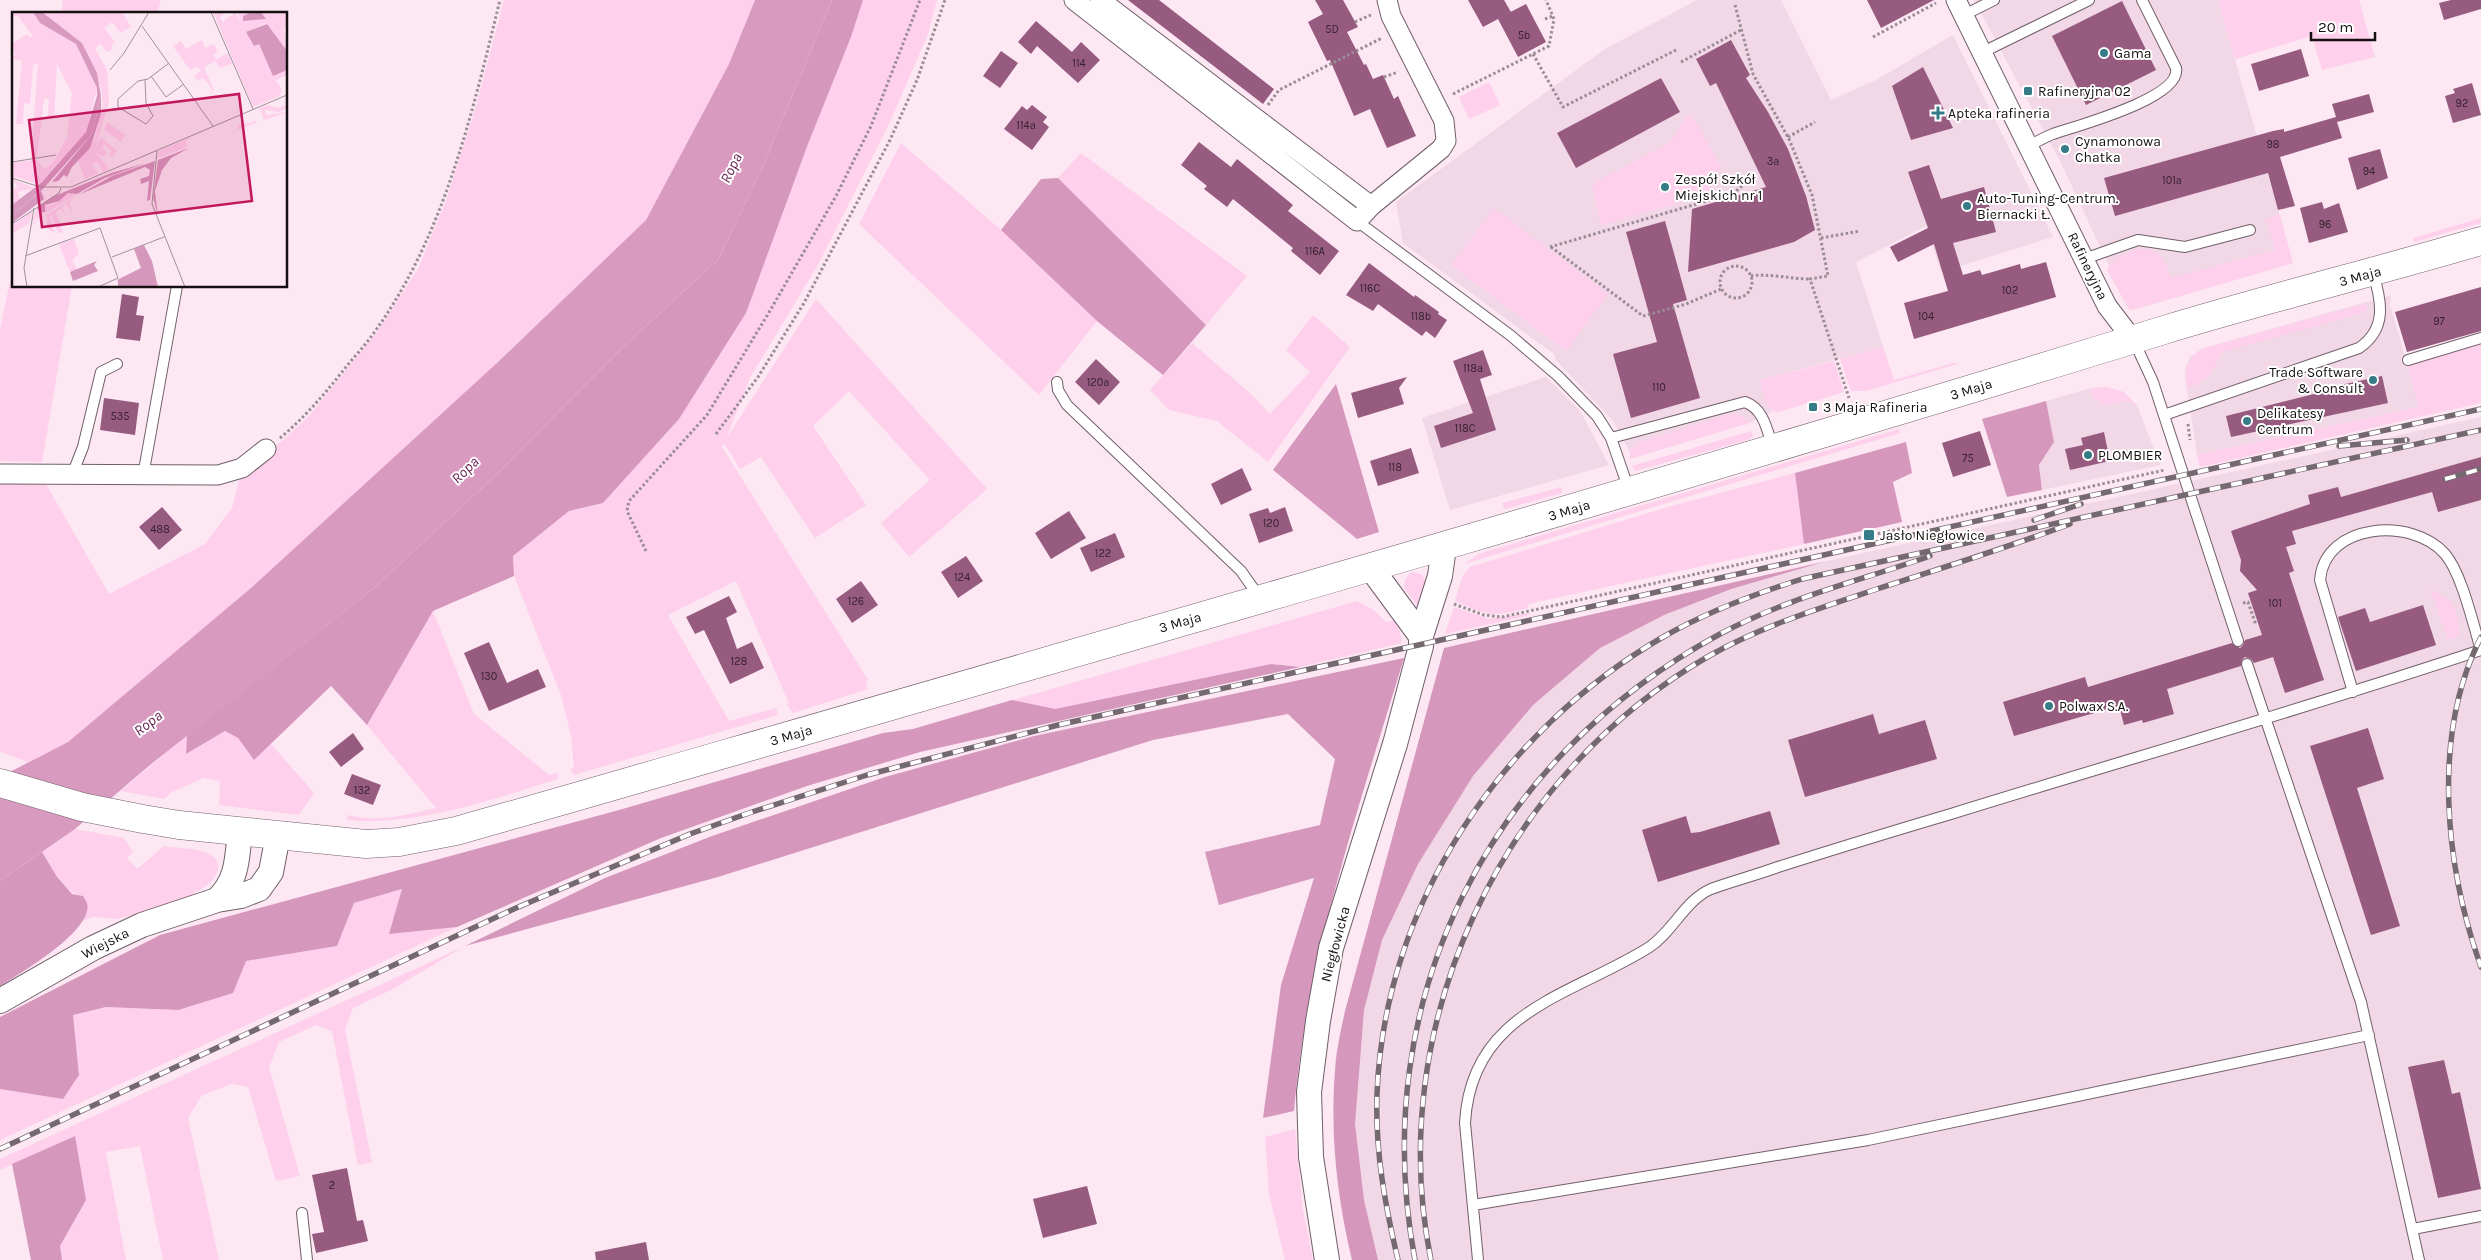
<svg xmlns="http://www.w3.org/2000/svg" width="2481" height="1260" font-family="Karla,sans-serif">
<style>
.built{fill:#f2d7e7}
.green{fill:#fed0eb}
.forest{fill:#d697bd}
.water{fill:#d99ac0}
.building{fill:#965b7f}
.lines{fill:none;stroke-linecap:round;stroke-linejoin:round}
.service-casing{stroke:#705f69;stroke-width:12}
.minor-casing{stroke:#705f69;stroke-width:21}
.tertiary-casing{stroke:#705f69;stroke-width:26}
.primary-casing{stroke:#705f69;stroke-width:29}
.path{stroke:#9a8c94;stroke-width:3;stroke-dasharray:2.5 2.5;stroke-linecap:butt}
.service{stroke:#fff;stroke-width:10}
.minor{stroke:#fff;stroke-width:19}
.tertiary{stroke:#fff;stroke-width:24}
.primary{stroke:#fff;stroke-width:28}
.rail-casing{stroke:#756970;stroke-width:5.5}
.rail{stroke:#fff;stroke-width:4;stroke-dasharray:11;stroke-linecap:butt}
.poi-dot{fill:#357c87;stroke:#fff;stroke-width:2}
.labels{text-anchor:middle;stroke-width:4;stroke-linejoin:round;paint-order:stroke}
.number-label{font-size:11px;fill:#35222d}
.poi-label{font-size:14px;fill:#150f12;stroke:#fff;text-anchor:start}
.street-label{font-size:14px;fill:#150f12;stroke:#fff}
.water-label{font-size:15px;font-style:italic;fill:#671d50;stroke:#fff}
.inset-road{fill:none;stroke:#a09199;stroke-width:1}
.view{fill:#c2185b;fill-opacity:0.15;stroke:#c2185b;stroke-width:2.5}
.inset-edge{fill:none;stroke:#150f12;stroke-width:2.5}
</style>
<rect width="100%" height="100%" fill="#fce7f3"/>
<path class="built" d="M1697,0H1781L1831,100L1876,80L1953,35L2053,237L1941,272L1926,226L1856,262L1883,347L1760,380L1771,410L1774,411L1749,423L1633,458L1614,422L1556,360L1554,354L1403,243L1396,202L1605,49Z
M1974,0H2218L2293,263L2132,310L2129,309L2061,163Z
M2391,295L2390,305L2420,407L2197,455L2185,376L2186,366L2191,356L2204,348Z
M1546,377L1580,411L1609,465L1450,510L1422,418Z
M2091,388L2094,399L2100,398L2102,406L2127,401L2137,405L2160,465L2042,490L2039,465L2054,442L2046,401Z
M2481,417V1260H1376L1362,1200L1354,1125L1363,1010L1381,940L1416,864L1472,775L1532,704L1599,648L1663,614L1731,587L1827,561Z"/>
<path class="green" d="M63,0H161L157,14H61Z
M504,0H755L729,64L646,220L498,362L251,588L68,742L28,762L0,752V479H43L109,594L205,544L232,508L241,474L283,440L309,416L376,333L418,269L447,198L477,103Z
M863,0H937L928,34L890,122L819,263L750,378L726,439L816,299L987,489L909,557L881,523L930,480L849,391L813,426L866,505L815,538L761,457L740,469L724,443L722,447L868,680L866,681L868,689L793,713L786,704L789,703L736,581L668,615L729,721L776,708L778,715L574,775L570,769L574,768L571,736L561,695L514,576L513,556L569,511L603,503L679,419L746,313L808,144L851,37Z
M2218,0H2359L2375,57L2322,70L2312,36L2235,59Z
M1489,82L1500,105L1469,119L1459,97Z
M1692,115L1721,167L1710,194L1601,225L1592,184L1671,142L1684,119Z
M901,143L1001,230L1097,321L1039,395L859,224Z
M1081,153L1247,276L1206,325L1058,178Z
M1494,208L1608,294L1566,351L1451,265Z
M2280,215L2293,263L2132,310L2127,306L2107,270C2118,253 2144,240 2161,257C2167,262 2168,272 2171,278L2275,250L2266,219Z
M2481,218V223L2414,242L2413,238Z
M14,262V286H72L42,462L0,461V330Z
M2364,304L2368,308L2363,313L2222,352C2212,372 2209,381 2187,388C2183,369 2187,357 2204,348Z
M1313,315L1350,347L1268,462L1217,421L1169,410L1150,390L1192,343L1251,394L1270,414L1310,372L1286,350Z
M2481,344V403L2200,467L2197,455L2419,407L2407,364Z
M1883,347L1894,380L1957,362V364L1866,391H1851L1840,359Z
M1834,361L1844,392L1779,412C1764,411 1763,391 1760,380Z
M2106,387L2124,392L2137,405L2127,401L2101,406L2100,399H2094L2091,388Z
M1733,413L1744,417L1749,423L1629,459L1631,449L1640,442Z
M1899,429L1900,433L1464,564L1481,553Z
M1751,431L1753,436L1748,440L1635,471L1632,466Z
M1795,473L1804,544L1528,604V608C1494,617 1487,616 1455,601L1462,577L1470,567L1668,507Z
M1562,487V493L1505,509L1502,503Z
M1411,572L1421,574L1426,581L1418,606L1404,588L1405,580Z
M2430,590C2454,597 2461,614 2458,637L2448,640Z
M1357,601L1374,610L1386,622L1395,620L1400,631L1402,643L1300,667L1271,664L1055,709L1013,700Z
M1454,607L1490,619L1529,613L1530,615L1445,634Z
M433,611L474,714L549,775L558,773V779C490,800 419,826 347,820L348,815C379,823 406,815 436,808L367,725Z
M225,731L238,738L254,759L271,744L314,793L299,815L219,805L220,781L204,778L172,792L164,799L121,791L187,735L186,754Z
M75,829L124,838L133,852L127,858L137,869L164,846C177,848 195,848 207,853C230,862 213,887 194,892V897L118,919L93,917L80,922C87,912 90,907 83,896C61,892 53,870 42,852Z
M402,889L390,934L457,927L0,1140V1089L63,1099L79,1075L73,1015L106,1007L178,1010L246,961L337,946L354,903Z
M465,946L391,990L353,1008L345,1030L372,1162L358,1165L332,1031L316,1025L279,1042L269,1067L300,1176L276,1181L248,1087L232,1084L202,1095L188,1118L219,1260H163L140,1146L106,1152L126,1260H62L60,1246L86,1200L74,1136L0,1170V1159Z
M1295,1129L1303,1211L1313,1260H1285L1269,1194L1265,1137Z"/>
<path class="forest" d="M832,0H863L851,37L808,144L746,313L679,419L603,503L569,511L513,556L514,576L433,611L367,725L331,686L254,760L238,738L225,731L186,754L187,735L374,588L494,477L622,348L718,260L760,173Z
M1058,178L1206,325L1163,375L1097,321L1001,230L1041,179Z
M1336,384L1379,532L1357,539L1273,470Z
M2046,401L2054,442L2039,465L2042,490L2007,497L1982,419Z
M1906,442L1912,473L1893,482L1902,522L1804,544L1795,473Z
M1827,561L1731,589L1664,615L1600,648L1533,705L1473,776L1418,864L1382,940L1364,1010L1355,1124L1364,1200L1378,1260H1352C1337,1198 1330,1135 1335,1071C1336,1051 1341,1030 1345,1011L1444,648Z
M1404,658C1359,807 1307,956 1294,1111L1263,1118L1281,985L1314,878L1219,905L1205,852L1320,825L1335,759L1288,714L1153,740L718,877L465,946L605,878L712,836L885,777L1034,736Z
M1271,664L1300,667L920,752L807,786L661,838L457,927L389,934L402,889L354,903L337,946L246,961L233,993L178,1010L106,1007L73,1015L79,1075L63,1099L0,1089V1017L160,935L619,810L883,733L913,729L1012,700L1055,709Z
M42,852L57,877L72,894L83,896C86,901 89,905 87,911C81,937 23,972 0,986V881Z
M75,1136L86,1200L60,1246L62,1260H31L12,1164Z"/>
<path class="water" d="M755,0H832L760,173L718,260L622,348L494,477L374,588L150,765L75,829L0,881V777L68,742L251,588L498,362L646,220L729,64Z"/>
<path class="building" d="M1128,0H1159L1274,89L1263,104Z
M1315,0H1343L1358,27L1347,32L1364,65L1366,64L1373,79L1383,75L1394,99L1398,96L1416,136L1387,148L1370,109L1354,116L1330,60L1327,61L1308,22L1323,14Z
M1468,0H1504L1511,12L1499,18L1526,4L1546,42L1518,57L1498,19L1483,27Z
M1867,0H1934L1881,28Z
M2451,0H2481V9L2444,20L2439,3Z
M2122,1L2156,70L2086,105L2052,36Z
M1036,21L1072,52L1081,42L1100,60L1078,83L1037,46L1031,54L1018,42Z
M1731,40L1750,75L1746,78L1768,112L1788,149L1806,196L1815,230L1794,242L1688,272L1692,209L1766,187L1716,83L1710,86L1696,59Z
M2301,49L2309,76L2259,91L2251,64Z
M1001,51L1018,63L1000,88L983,76Z
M1923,67L1953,128L1911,140L1892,86Z
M1661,78L1680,112L1576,168L1557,133Z
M2472,83L2481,115L2453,123L2445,96L2455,93L2453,89Z
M2369,94L2374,112L2337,122L2342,138L2280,157L2295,206L2278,210L2268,173L2115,216L2104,178L2273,131L2284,129V132L2336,117L2332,104Z
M1032,105L1047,117L1043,122L1049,127L1032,150L1004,129L1022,106L1027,110Z
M1199,142L1231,167L1237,159L1293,205L1288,211L1339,251L1320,275L1291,251L1293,248L1233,199L1227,207L1204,189L1207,186L1181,165Z
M2380,149L2388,178L2357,190L2348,158Z
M1929,165L1941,199L1984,187L1996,232L1953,243L1963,275L1980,270L1982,275L2020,264L2021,269L2046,262L2056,297L1914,339L1904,303L1948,291L1934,244L1898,262L1890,247L1928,228L1908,172Z
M2322,202L2324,209L2339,203L2348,232L2309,243L2300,208Z
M1665,221L1687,300L1673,304L1700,398L1631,418L1613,354L1657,342L1626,232Z
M1369,263L1414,297L1415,295L1439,312L1438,314L1447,320L1435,338L1426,331L1422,336L1378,304L1373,311L1346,295Z
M2481,287V331L2407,352L2395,312Z
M122,294L139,297L136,315L144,316L140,341L116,338Z
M1483,350L1492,375L1480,379L1496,430L1441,448L1434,426L1473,413L1453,361Z
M1096,359L1120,382L1099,405L1075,382Z
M2382,376L2388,403L2231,437L2226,416L2318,393V390Z
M1407,377L1399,388L1404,404L1358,418L1351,393Z
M104,398L139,403L135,435L100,430Z
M1980,431L1991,465L1953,477L1942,443Z
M2104,432L2110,461L2070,470L2065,449L2083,445L2081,438Z
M1411,448L1419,473L1378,486L1370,461Z
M2481,457V500L2438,512L2432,492L2292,531L2296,544L2286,547L2294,571L2289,573L2324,680L2285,693L2273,657L2254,663L2251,659L2245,657L2242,660L2241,666L2167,689L2174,714L2143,723L2142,720L2124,725L2119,706L2014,736L2003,702L2085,677L2088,687L2232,643L2240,648L2243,645L2245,640L2262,635L2248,593L2257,590L2240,571L2241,560L2231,531L2310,504L2308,495L2338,487L2341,497Z
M1242,468L1252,490L1221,505L1211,484Z
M162,507L182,530L159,550L139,527Z
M1285,507L1293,531L1259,543L1249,514L1268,508L1270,513Z
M1069,511L1086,538L1051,559L1035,533Z
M1115,533L1125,557L1091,572L1080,548Z
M966,556L983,581L958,598L941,572Z
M861,581L878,605L852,623L836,599Z
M729,596L737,612L726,618L737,649L752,642L764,668L730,684L704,630L695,634L686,617Z
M2423,605L2436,645L2356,671L2338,617L2365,608L2370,622Z
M489,642L507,683L538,669L546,687L489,711L464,653Z
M1873,714L1879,734L1925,720L1937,759L1805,797L1788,740Z
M2368,728L2384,779L2357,788L2400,926L2371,935L2310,746Z
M353,733L364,749L341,767L329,752Z
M352,774L381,785L373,805L344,794Z
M1770,811L1780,844L1658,882L1642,830L1686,816L1691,833L1700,832Z
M2444,1060L2452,1094L2460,1092L2481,1189L2438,1198L2408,1067Z
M347,1168L357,1221L363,1220L368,1241L316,1253L312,1234L324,1232L312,1175Z
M1087,1186L1097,1224L1043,1238L1033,1199Z
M646,1242L649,1260H596L595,1252Z"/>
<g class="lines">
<g class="service-casing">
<path id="service" d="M1964,15L1994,0
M1983,52L2089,0
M2029,145C2037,142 2045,137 2053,134C2076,126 2182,98 2176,68L2142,0
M1357,221L1510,335L1558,376L1597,416L1611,438L1629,490
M2084,259L2138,240L2185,247L2250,230
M2134,341L2153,382L2238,641
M2408,360L2481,338
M1057,382L1058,390L1067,405L1241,571L1260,598
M2164,415L2359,348C2387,329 2382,302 2373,273
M1611,438L1745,402C1764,409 1767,430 1773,448
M72,475L83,447L101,372L117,364
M143,476L177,286
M2247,664L2361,1002L2419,1260
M2353,692L2320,580C2325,522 2413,517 2445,554C2462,574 2473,624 2481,650
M1473,1205L1868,1140L2369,1035
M302,1213L307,1260
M2413,1229L2481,1216
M1478,1260L1465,1123C1471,1011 1571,996 1648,948C1672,933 1685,900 1711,889C1733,881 1756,875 1778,867C1835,849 1893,831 1951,814C2128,759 2305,709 2481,650"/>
</g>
<g class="minor-casing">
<path id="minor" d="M1074,0L1357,221L1371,206L1441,149L1446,141L1444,121L1391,16L1387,0
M1100,0L1371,206
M1956,0L2107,306L2133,340
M0,474L218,475L242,468L266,449"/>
</g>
<g class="tertiary-casing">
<path id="tertiary" d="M1371,568L1421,636
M217,900C238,880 237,858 240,831
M0,1001L93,948L142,925L217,900L241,896L259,889L271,872L278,835
M1327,1260L1311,1157L1309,1092L1318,1021L1331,948L1395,744L1421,646V636L1440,576L1444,547"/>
</g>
<g class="primary-casing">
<path id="primary" d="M0,783L82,807L143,819L179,825L366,844L399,842L456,831L572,798C1103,645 1635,493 2164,330C2269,298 2376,272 2481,241"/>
</g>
<path class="path" d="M1735,5L1753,74L1789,139L1812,195L1828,276L1810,279L1849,398
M1545,19L1553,16
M1355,22L1371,15
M1873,37L1936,3
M1533,54L1563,107L1676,50
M1681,62L1741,30
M1384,77L1398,72
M1453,94L1549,46L1554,19L1546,0
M1268,105L1279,90L1382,38
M1788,137L1815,122
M1821,238L1860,231
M1550,247L1734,193L1743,185L1742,177
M1551,247L1643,316L1686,304L1721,289
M1720 282a16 16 0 1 1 32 0a16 16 0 1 1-32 0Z
M1751,276C1764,273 1793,279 1810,279
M2188,424L2190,440
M716,434L758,377L804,303L890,140L917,80L945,0
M280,438C303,419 323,396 342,372C352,359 364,347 373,334C444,237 472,114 500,0
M646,551L627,511L629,501L707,415L771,309L836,196L871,126L920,0
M2243,603L2248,602L2256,625
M1454,604L1484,615L1502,617L2165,470"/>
<use href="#service" class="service"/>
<use href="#minor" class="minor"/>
<use href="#tertiary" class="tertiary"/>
<use href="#primary" class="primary"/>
<g class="rail-casing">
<path id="rail" d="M2339,446L2407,440
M2445,479L2481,469
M2034,520L2081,504
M2481,637C2431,735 2445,866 2481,967
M0,1149L516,908L690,834L749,813L867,775L1058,725L2481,409
M1398,1260C1385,1205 1375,1151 1377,1094C1384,905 1501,731 1663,637C1707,612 1754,594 1802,579L2481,430
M1415,1260C1366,1000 1489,759 1720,634C1787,598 1859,581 1930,556
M1431,1260C1383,1025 1502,775 1709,656C1762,626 1820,608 1877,589C1942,568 2006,548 2070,524"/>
</g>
<use href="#rail" class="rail"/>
</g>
<g class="poi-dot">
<circle cx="2104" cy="53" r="5"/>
<rect x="2023" y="86" width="10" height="10" rx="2.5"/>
<path d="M1935.5 105.5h5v5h5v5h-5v5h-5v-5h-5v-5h5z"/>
<circle cx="2065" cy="149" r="5"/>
<circle cx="1665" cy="187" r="5"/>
<circle cx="1967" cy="206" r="5"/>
<circle cx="2373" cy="380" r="5"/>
<rect x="1808" y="402" width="10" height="10" rx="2.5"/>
<circle cx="2247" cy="421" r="5"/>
<circle cx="2088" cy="455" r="5"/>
<rect x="1863" y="529" width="12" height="12" rx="2.5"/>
<circle cx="2049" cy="706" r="5"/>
</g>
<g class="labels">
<g class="number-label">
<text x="1332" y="33">5D</text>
<text x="1524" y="39">5b</text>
<text x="1079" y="67">114</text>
<text x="2462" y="107">92</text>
<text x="1026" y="129">114a</text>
<text x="2273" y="148">98</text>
<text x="1773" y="165">3a</text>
<text x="2369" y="175">94</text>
<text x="2172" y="184">101a</text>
<text x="2325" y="228">96</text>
<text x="1315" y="255">116A</text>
<text x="1370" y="292">116C</text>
<text x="2010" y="294">102</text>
<text x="1421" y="320">118b</text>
<text x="1926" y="320">104</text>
<text x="2439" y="325">97</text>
<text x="1473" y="372">118a</text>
<text x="1098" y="386">120a</text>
<text x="1659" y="391">110</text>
<text x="120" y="420">535</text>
<text x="1465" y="432">118C</text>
<text x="1968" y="462">75</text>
<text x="1395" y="471">118</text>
<text x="1271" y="527">120</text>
<text x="160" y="533">488</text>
<text x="1103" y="557">122</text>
<text x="962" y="581">124</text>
<text x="856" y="605">126</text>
<text x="2275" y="607">101</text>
<text x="739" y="665">128</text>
<text x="489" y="680">130</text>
<text x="362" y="794">132</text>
<text x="332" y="1189">2</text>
</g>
<g class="poi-label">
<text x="2114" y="58">Gama</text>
<text x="2038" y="96">Rafineryjna 02</text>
<text x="1948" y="118">Apteka rafineria</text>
<text x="2075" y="146">Cynamonowa<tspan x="2075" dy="16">Chatka</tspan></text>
<text x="1675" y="184">Zespół Szkół<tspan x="1675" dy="16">Miejskich nr 1</tspan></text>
<text x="1977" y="203">Auto-Tuning-Centrum.<tspan x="1977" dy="16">Biernacki Ł.</tspan></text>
<text x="2363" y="377" text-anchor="end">Trade Software<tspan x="2363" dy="16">&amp; Consult</tspan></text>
<text x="1823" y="412">3 Maja Rafineria</text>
<text x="2257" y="418">Delikatesy<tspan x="2257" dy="16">Centrum</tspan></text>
<text x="2098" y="460">PLOMBIER</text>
<text x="1880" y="540">Jasło Niegłowice</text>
<text x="2059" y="711">Polwax S.A.</text>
</g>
<g class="street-label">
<text transform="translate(2088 266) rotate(64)" y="5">Rafineryjna</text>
<text transform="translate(2360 276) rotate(-15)" y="5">3 Maja</text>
<text transform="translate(1971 389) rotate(-17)" y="5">3 Maja</text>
<text transform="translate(1569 510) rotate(-17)" y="5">3 Maja</text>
<text transform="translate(1180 622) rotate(-16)" y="5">3 Maja</text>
<text transform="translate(791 735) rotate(-16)" y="5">3 Maja</text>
<text transform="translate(105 943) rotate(-27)" y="5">Wiejska</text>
<text transform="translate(1335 944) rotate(-75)" y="5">Niegłowicka</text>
</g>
<g class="water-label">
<text transform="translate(731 168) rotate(-64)" y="5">Ropa</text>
<text transform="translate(465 470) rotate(-44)" y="5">Ropa</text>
<text transform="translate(148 723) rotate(-38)" y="5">Ropa</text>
</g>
</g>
<g transform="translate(12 12)">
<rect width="275" height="275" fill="#fce7f3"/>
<path d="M0,0H21L28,11L64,32L85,76L74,120L27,172L0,164V150L25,148L32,157L40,152L55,126L60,81L45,52L42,105L36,104L37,87H32L25,146L11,148L19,146L26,51L21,53L18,92L12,91L11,112H4L10,49L0,46L3,43L0,32L15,22L17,25L21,24L6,4L0,5ZM30,0H110L119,15L109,21L100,10L92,16L103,30L99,33L101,37L95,40L89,32L83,36L95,58L97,90L84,134L89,125L105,139L100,145L97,143L100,139L92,132L90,135L95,141L91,145L84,140L97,157L91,160L85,149L80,153L86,161L90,160L73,167L66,149L83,126L91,92L89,75L70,31ZM201,0H214L208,5L211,10L223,0L228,10L226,0H240L231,8L253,5L249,0H275V15L272,17L275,39L254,11L234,21L247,32L261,64L275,58V63L264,68L270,78L268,84L241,95ZM190,28L193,36L202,32L206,40L201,42L204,48L216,41L220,52L207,56L204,49L192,55L202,79L197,82L200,78L196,71L191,66L186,69L182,64L189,59L185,54L178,58L161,34L169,29L174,37ZM256,93L265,96L275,93V96L267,100L253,98L254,103L275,100L208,124L226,117L225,113L242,110L241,105L244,111L252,108L248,97L241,99ZM95,110L113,123L109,130L92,118ZM182,124L174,129L175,135L146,146L147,139ZM0,167L22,176L6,180L8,187L0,193V178L6,175ZM60,179V183L65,182L19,210L25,196L42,192ZM66,183L57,190L60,202L54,191L50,195L54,204L49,197L44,200L51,220L46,221L40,204L38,205L43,222L35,216V203L21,212L18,218L19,212ZM21,198L17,211L0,222V214ZM62,227L67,242L60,248L65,258L58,260L47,232Z" fill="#fed0eb"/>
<path d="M240,0H249L254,7L231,9V4ZM255,12L275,39V58L261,64L247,32L242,34L234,20ZM89,84V102L78,136L60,155L55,165L52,163L46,169L40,170L80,122ZM177,136L159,146L150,158L143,179L146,204L141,185L146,148ZM143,149L138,188L135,189L137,169L129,172L128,167L137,164L138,158L133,155L66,183L100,164ZM134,151L93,166L65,182L56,181L47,189L33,193V200H28L25,196L40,185L99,161ZM29,179L32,187L0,211V204ZM132,233L140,249L146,275H106V268L103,269L129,256L122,237ZM85,249L82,253L86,259L61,269L58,260Z" fill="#d697bd"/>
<path d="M21,0H30L70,31L85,61L89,84L80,122L31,177L0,204V193L30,170L74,120L85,84V76L64,32L28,11Z" fill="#d99ac0"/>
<path class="inset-road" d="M199,0L241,97M130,14L201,114M98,58L112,41L137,0M139,64L154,85L172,72M133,68L134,91L141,104L134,112L106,95V87L126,69L136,67L157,51M145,139L140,192L173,275M0,150L44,143M0,166L28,175H59L275,83M0,212L47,181L49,176M13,244L88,216L106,266L86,275M100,245L152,225M15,275L12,256L22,196"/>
<path class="view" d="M227,82L240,189L30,215L17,108Z"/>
<rect width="275" height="275" class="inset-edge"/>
</g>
<path d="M2311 32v8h64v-8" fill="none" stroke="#150f12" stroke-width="2.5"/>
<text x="2318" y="32" font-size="15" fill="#150f12" stroke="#ffffff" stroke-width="4" paint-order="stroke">20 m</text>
</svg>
